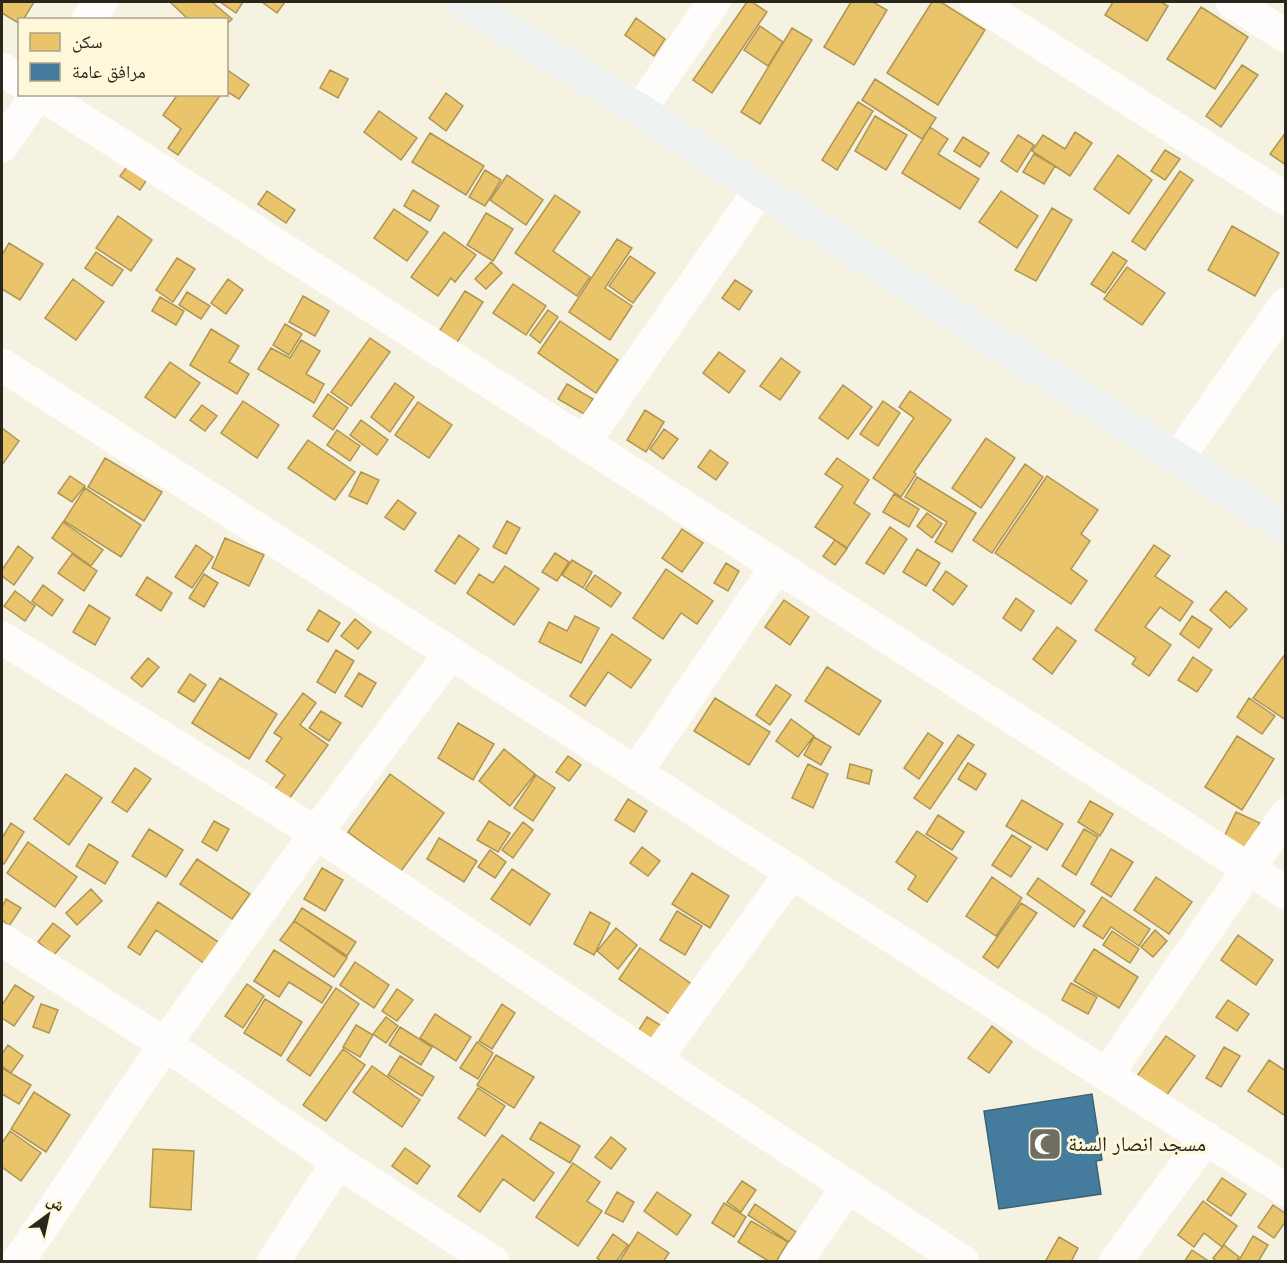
<svg xmlns="http://www.w3.org/2000/svg" width="1287" height="1263" font-family="'PT Sans','Noto Naskh Arabic',sans-serif">
<style>
.homes{fill:#e9c46a;stroke:#af9553;stroke-width:1.5}
.public{fill:#457b9d;stroke:#3d6276;stroke-width:1.5}
.lines{fill:none;stroke-linecap:round;stroke-linejoin:round}
.street{stroke:#fefdfb;stroke-width:33}
.secondary{stroke:#eef3f2;stroke-width:33}
.labels{text-anchor:middle;stroke-width:6;stroke-linejoin:round;paint-order:stroke}
.poi-label{font-size:21px;fill:#29271c;stroke:#fef7da;text-anchor:start}
</style>
<rect width="100%" height="100%" fill="#f6f2e2"/>
<path class="homes" d="M2,2H34L23,20H20V24L2,13Z
M173,2H212L232,19L226,25V20H189L171,3Z
M220,2H243L236,13Z
M262,2H285L277,13Z
M747,2H752L767,12L712,93L693,80Z
M851,2H873L887,10L854,65L824,47Z
M932,2H941L985,30L938,105L887,73Z
M1113,2H1161L1168,6L1147,41L1105,15Z
M1201,7L1248,37L1215,89L1167,59Z
M636,18L665,39L654,56L625,35Z
M760,26L783,42L768,66L744,50Z
M792,28L812,40L760,124L741,112Z
M1242,65L1258,75L1221,127L1206,116Z
M226,69L249,85L239,99L226,91Z
M330,70L348,79L338,98L320,88Z
M875,79L936,118L922,139L862,100Z
M446,93L463,106L446,131L429,118Z
M178,94H216L219,97L178,155L168,148L181,129L163,115Z
M858,102L873,111L837,170L822,160Z
M379,111L417,138L401,160L364,132Z
M875,116L907,135L886,170L855,151Z
M930,127L948,139L938,154L979,179L960,209L902,173Z
M1075,132L1092,143L1070,176L1032,151L1043,135L1065,149Z
M1286,132V165L1270,154Z
M430,133L484,166L466,195L412,162Z
M1018,135L1034,145L1017,172L1001,161Z
M963,137L989,153L980,167L954,151Z
M1165,150L1180,159L1165,180L1151,171Z
M1034,154L1055,166L1044,184L1023,172Z
M1118,155L1152,180L1129,214L1094,189Z
M131,161L150,175L140,190L120,176Z
M485,170L501,180L485,206L469,197Z
M1180,171L1193,180L1145,250L1132,241Z
M507,175L543,200L526,225L490,200Z
M413,190L439,206L430,221L404,206Z
M267,191L295,210L286,223L258,204Z
M1001,191L1038,216L1017,248L979,222Z
M555,195L580,212L553,251L590,277L577,296L515,253Z
M1052,208L1072,220L1036,281L1015,270Z
M394,209L428,232L407,261L374,238Z
M486,213L513,229L493,261L467,245Z
M118,216L152,240L131,271L96,248Z
M1232,226L1279,253L1255,296L1208,270Z
M444,232L476,255L455,282L451,278L438,296L411,277Z
M617,239L632,248L605,288L632,306L610,340L569,312Z
M9,243L43,264L20,300L2,289V255Z
M96,252L123,270L112,286L85,268Z
M1113,252L1127,261L1105,293L1091,284Z
M630,256L655,273L633,303L609,286Z
M177,258L195,269L173,302L156,290Z
M491,262L502,273L486,289L475,279Z
M1127,267L1165,293L1142,325L1104,299Z
M73,279L104,302L76,340L45,318Z
M228,279L243,290L226,314L211,303Z
M735,280L752,291L739,310L722,298Z
M513,284L546,306L526,335L493,313Z
M465,291L483,302L454,347L436,336Z
M187,292L210,306L201,319L179,305Z
M303,296L329,311L315,336L289,322Z
M160,297L184,311L176,325L152,311Z
M548,310L558,317L540,343L530,335Z
M560,321L618,360L596,393L538,353Z
M285,324L302,334L289,355L273,345Z
M211,329L239,346L229,362L249,374L237,394L190,365Z
M370,338L390,352L351,406L331,392Z
M301,340L320,351L306,374L324,384L314,403L258,369L271,348L290,358Z
M719,352L745,371L729,393L703,373Z
M781,358L800,372L780,400L760,386Z
M170,362L200,383L175,418L145,397Z
M395,383L414,397L390,432L371,417Z
M567,384L593,399L584,414L558,399Z
M843,385L872,407L848,439L819,418Z
M910,391L951,420L914,472L916,474L901,497L873,478L914,418L899,407Z
M328,394L348,408L333,430L313,416Z
M243,401L279,425L257,458L221,433Z
M883,401L900,413L878,446L860,434Z
M418,402L452,425L429,458L395,435Z
M202,405L217,416L205,431L190,420Z
M645,410L664,422L646,452L627,440Z
M361,420L388,440L377,455L350,435Z
M2,428L19,441L2,465Z
M664,429L678,439L663,459L650,449Z
M337,430L360,446L350,461L327,445Z
M986,438L1015,458L981,508L952,488Z
M308,440L355,472L335,500L288,468Z
M710,450L728,463L716,480L698,467Z
M105,458L162,492L144,521L88,487Z
M837,458L869,480L854,503L870,514L847,548L815,527L843,486L825,474Z
M1025,464L1043,477L992,553L973,540Z
M361,472L379,480L367,504L349,496Z
M70,476L85,486L72,502L58,493Z
M1047,476L1098,510L1081,534L1090,541L1071,569L1087,581L1071,604L995,553Z
M917,477L976,513L952,552L935,542L947,522L905,497Z
M85,488L141,525L121,557L64,521Z
M894,494L919,509L909,527L883,512Z
M398,500L416,513L404,530L385,517Z
M927,513L942,524L932,538L917,526Z
M507,521L520,528L506,554L493,547Z
M63,522L103,550L91,566L52,538Z
M890,527L907,539L884,574L866,563Z
M682,529L703,543L682,572L662,558Z
M459,535L479,549L455,584L435,571Z
M225,538L264,555L249,586L212,568Z
M835,540L847,549L835,565L823,556Z
M196,545L213,557L192,588L175,577Z
M1154,545L1170,556L1155,576L1193,602L1180,621L1160,607L1145,627L1171,645L1149,676L1132,664L1136,658L1095,630Z
M18,546L33,558L14,585L2,576V570Z
M917,549L940,563L926,586L903,572Z
M555,553L569,562L557,581L542,572Z
M72,554L97,571L84,591L58,573Z
M572,560L592,572L583,588L562,575Z
M726,563L739,571L728,591L714,583Z
M505,566L539,589L514,625L467,593L479,574L493,583Z
M666,569L713,601L697,624L681,613L663,639L633,618Z
M946,571L967,586L953,605L933,590Z
M204,574L218,583L204,607L189,598Z
M595,575L621,593L611,607L585,589Z
M147,577L172,593L161,611L136,595Z
M43,585L63,600L52,616L32,601Z
M15,591L35,606L25,621L4,606Z
M1226,591L1247,609L1230,628L1210,610Z
M1016,598L1034,611L1021,631L1003,618Z
M784,600L809,617L790,645L765,627Z
M89,605L110,618L95,645L73,632Z
M319,610L340,623L328,642L307,630Z
M575,616L599,628L581,663L539,642L549,622L567,631Z
M1192,616L1212,629L1199,648L1180,634Z
M355,619L371,632L358,649L341,636Z
M1057,627L1076,641L1052,674L1033,659Z
M612,634L651,660L631,688L608,672L585,706L570,696Z
M336,650L354,661L335,693L317,682Z
M1286,653V720L1253,698Z
M1193,657L1212,670L1197,692L1178,680Z
M148,658L159,667L142,687L131,678Z
M827,667L881,701L859,735L805,701Z
M359,673L376,683L362,707L345,696Z
M190,674L206,685L194,702L178,692Z
M220,678L277,714L249,759L192,723Z
M776,685L791,695L770,725L756,715Z
M303,693L316,703L300,725L328,745L284,806L270,796L285,775L266,761L282,738L274,733Z
M715,698L770,732L749,765L694,731Z
M1249,698L1275,716L1262,734L1237,717Z
M321,711L341,723L329,741L309,728Z
M791,719L814,736L798,757L776,741Z
M458,723L494,744L473,780L438,758Z
M928,733L943,743L919,779L904,768Z
M958,735L974,745L930,809L914,798Z
M1237,736L1274,759L1242,810L1205,787Z
M814,737L831,747L821,765L804,755Z
M504,749L535,774L510,806L479,781Z
M568,756L581,765L569,781L556,772Z
M968,763L986,774L976,790L958,779Z
M808,764L828,774L813,808L792,798Z
M850,764L872,770L869,784L847,778Z
M135,768L151,779L127,812L112,802Z
M66,774L102,798L69,845L34,819Z
M390,774L444,813L401,871L348,832Z
M536,775L555,788L533,821L514,808Z
M628,799L647,811L634,832L615,820Z
M1022,800L1063,824L1047,850L1006,826Z
M1090,801L1113,814L1100,836L1078,822Z
M1236,812L1260,823L1247,851L1223,839Z
M938,815L964,832L952,850L926,834Z
M214,821L229,829L217,851L202,842Z
M489,821L510,833L498,852L477,840Z
M523,822L533,830L513,858L502,850Z
M11,823L24,832L4,864L2,862V838Z
M149,829L183,850L166,877L132,856Z
M1084,829L1098,837L1076,875L1062,866Z
M917,831L957,858L927,902L908,889L916,876L896,862Z
M1012,835L1031,847L1011,877L992,865Z
M439,838L477,861L464,882L427,859Z
M28,842L77,877L55,907L7,873Z
M89,844L118,862L105,884L76,866Z
M642,847L660,861L648,876L630,863Z
M1111,849L1133,862L1111,897L1091,884Z
M490,850L506,862L495,878L478,867Z
M197,859L250,894L232,919L180,884Z
M322,868L343,880L325,911L304,899Z
M512,869L550,894L530,925L491,899Z
M692,873L729,896L710,928L672,904Z
M992,877L1022,898L996,936L966,916Z
M1156,877L1192,902L1169,934L1134,910Z
M1038,878L1085,911L1074,927L1027,894Z
M91,889L102,901L77,925L66,913Z
M1102,897L1150,929L1139,946L1111,927L1103,939L1083,926Z
M6,899L21,908L9,926L2,920V907Z
M158,902L223,945L208,966L156,930L140,955L128,947Z
M1021,903L1037,913L998,968L983,957Z
M302,908L356,942L347,956L294,921Z
M677,911L702,926L685,955L660,940Z
M590,912L610,923L594,955L574,944Z
M294,921L347,958L334,977L280,940Z
M53,923L70,936L54,955L38,942Z
M616,928L637,945L618,969L597,951Z
M1155,930L1167,941L1153,957L1141,947Z
M1112,931L1139,949L1130,963L1103,945Z
M1238,935L1273,960L1256,985L1221,960Z
M640,948L696,987L675,1018L619,979Z
M1094,949L1138,977L1119,1008L1074,981Z
M274,950L332,987L322,1003L289,982L279,997L254,981Z
M355,962L389,985L374,1008L340,985Z
M1071,983L1097,997L1088,1014L1062,1000Z
M247,984L264,996L243,1028L225,1016Z
M15,985L34,997L14,1026L2,1018V1005Z
M336,988L359,1004L310,1076L287,1060Z
M397,989L413,1000L397,1021L382,1011Z
M265,999L302,1022L281,1056L244,1033Z
M1228,1000L1249,1014L1237,1031L1216,1017Z
M41,1004L58,1010L49,1033L33,1027Z
M502,1004L515,1013L492,1049L479,1041Z
M435,1014L471,1037L456,1061L420,1038Z
M386,1017L398,1026L386,1043L373,1034Z
M647,1017L665,1028L655,1044L637,1033Z
M356,1025L373,1035L360,1057L343,1047Z
M992,1026L1012,1042L989,1073L968,1058Z
M400,1027L432,1047L421,1065L389,1045Z
M1166,1036L1195,1056L1166,1096L1137,1076Z
M477,1042L493,1053L478,1079L460,1068Z
M8,1045L23,1056L11,1073L2,1066V1054Z
M1224,1047L1240,1056L1221,1087L1206,1078Z
M343,1049L365,1065L326,1121L303,1105Z
M496,1055L534,1077L514,1108L477,1085Z
M400,1056L434,1077L422,1096L388,1075Z
M1269,1060L1286,1071V1112L1284,1115L1248,1091Z
M372,1066L420,1100L402,1127L353,1092Z
M2,1068L31,1085L19,1104L2,1094Z
M478,1088L505,1106L485,1136L458,1118Z
M34,1092L70,1115L46,1152L11,1129Z
M540,1122L580,1146L570,1163L530,1139Z
M10,1131L41,1153L21,1181L2,1167V1143Z
M502,1135L554,1173L534,1201L503,1179L480,1212L458,1196Z
M611,1137L626,1149L611,1169L595,1157Z
M405,1148L430,1166L417,1184L392,1166Z
M153,1149L194,1151L191,1210L150,1207Z
M573,1163L600,1182L587,1201L602,1211L578,1246L536,1217Z
M1222,1178L1246,1194L1231,1216L1207,1200Z
M742,1181L756,1190L741,1212L727,1202Z
M617,1192L634,1202L623,1222L605,1213Z
M657,1192L691,1215L677,1235L644,1211Z
M1203,1201L1237,1226L1222,1247L1204,1233L1194,1247L1178,1235Z
M724,1203L746,1217L734,1237L712,1223Z
M755,1204L796,1232L789,1242L748,1215Z
M1273,1205L1286,1214V1221L1274,1238L1258,1227Z
M751,1221L788,1242L776,1262H770L738,1242Z
M638,1232L669,1253L663,1262H619Z
M613,1234L628,1245L616,1262H602L597,1258Z
M1253,1236L1268,1245L1258,1262H1238Z
M1059,1237L1078,1248L1071,1262H1045Z
M1224,1245L1239,1257L1236,1262H1217L1213,1258Z
M1192,1250L1210,1262H1184Z"/>
<path class="public" d="M1092,1094L1102,1160L1096,1161L1101,1194L999,1209L984,1111Z"/>
<g class="lines">
<path class="street" d="M976,2L1286,199
M1232,2L1286,36
M88,20L101,2
M2,69L20,81
M41,94L1286,893
M640,110L714,2
M2,146L37,94
M2,365L1286,1190
M584,442L760,190
M1178,458L1286,304
M2,638L316,833L655,1060L963,1262
M636,772L777,566
M2,940L165,1044L338,1162L493,1262
M655,1060L792,872
M1107,1074L1286,815
M18,1262L165,1044L316,833L451,653
M273,1262L338,1162
M796,1262L848,1186
M1115,1262L1206,1138"/>
<path class="secondary" d="M462,2L640,110L760,190L1286,528"/>
</g>
<defs>
<g id="mosque-square" transform="scale(1.725)"><rect x="-9" y="-9" width="18" height="18" rx="4" fill="#716e61" stroke="#fef7da"/><path d="M3.5-4.9A6 6 0 1 0 3.5 4.9A5 5 0 1 1 3.5-4.9Z" fill="#fff"/></g>
</defs>
<g fill-rule="evenodd">
<use href="#mosque-square" x="1045" y="1144"/>
</g>
<g class="labels">
<g class="poi-label">
<text x="1068" y="1151">مسجد انصار السنة</text>
</g>
</g>
<rect width="1287" height="1263" fill="none" stroke="#29271c" stroke-width="6"/>
<rect x="18" y="18" width="210" height="78" fill="#fef7da" stroke="#a9a48e" stroke-width="1.5"/>
<rect x="30" y="33" width="30" height="18" fill="#e9c46a" stroke="#a9a48e" stroke-width="1.5"/>
<text x="72" y="48" font-size="18" fill="#29271c">سكن</text>
<rect x="30" y="63" width="30" height="18" fill="#457b9d" stroke="#a9a48e" stroke-width="1.5"/>
<text x="72" y="78" font-size="18" fill="#29271c">مرافق عامة</text>
<g transform="translate(48 1215) rotate(33)" stroke="#fef7da" stroke-width="4.5" paint-order="stroke">
<path d="M0-4.5L10 22L0 15L-10 22Z" fill="#29271c"/>
<text y="-9" font-size="16" font-weight="bold" text-anchor="middle" fill="#29271c">ش</text>
</g>
</svg>
